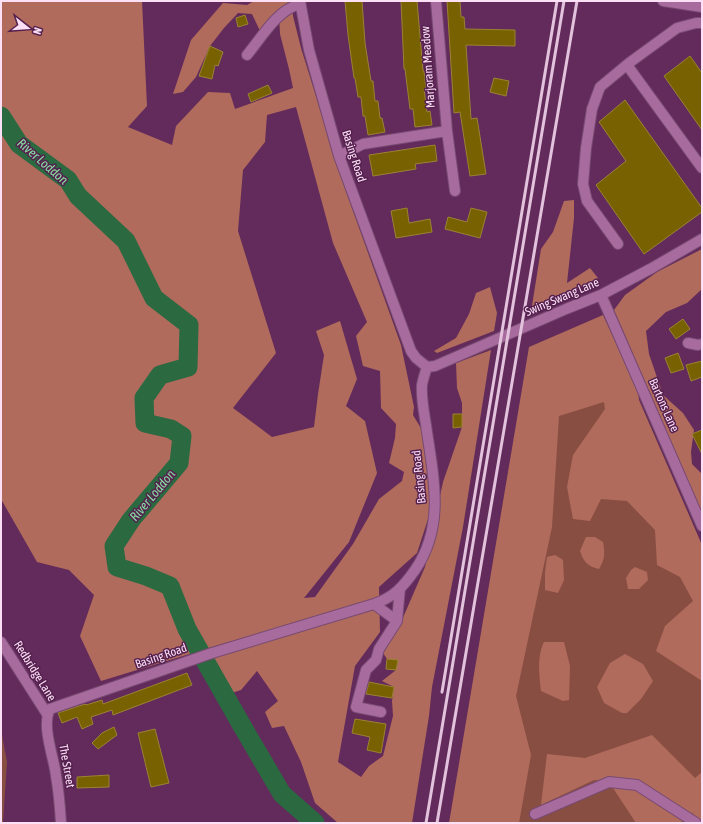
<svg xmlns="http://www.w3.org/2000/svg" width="703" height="824" font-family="'Asap Condensed',sans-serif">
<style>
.green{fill:#894e42}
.forest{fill:#b06b5c;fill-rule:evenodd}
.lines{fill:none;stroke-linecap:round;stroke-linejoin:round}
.river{stroke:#2b6941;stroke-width:19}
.building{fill:#786101;stroke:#9a8333}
.minor-casing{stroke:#784a72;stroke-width:12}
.minor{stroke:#a76b9d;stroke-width:10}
.rail{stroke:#e2c2dc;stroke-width:3}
.labels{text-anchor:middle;stroke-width:3;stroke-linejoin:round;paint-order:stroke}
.street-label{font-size:12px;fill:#fbe0f6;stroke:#56204f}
.water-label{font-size:13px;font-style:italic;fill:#88e0a3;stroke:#56204f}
</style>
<rect width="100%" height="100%" fill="#622b5b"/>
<path class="green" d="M596,324L702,569V823H455L532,350Z
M1,730L7,762L3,822L8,823H1Z"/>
<path class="forest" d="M1,1H142L147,106L128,127L172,145L176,126L208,92L230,93L235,109L293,88L289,69L280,34L279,14L260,31L252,14L238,13L224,28L210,46L196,77L183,92L173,94L191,40L223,3L247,5L254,1H292L293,16L301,48L343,183L401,345L414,407L413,415L422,430L429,471V516L417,553L379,587L380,632L355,666L338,762L361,777L369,766L383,756L393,716L392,701L394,687L382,681L396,670L398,661L387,659L383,653L398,629L425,567L443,482L462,427V403L457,388L456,363L491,350L463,527L432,687L429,716L412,823H338L315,803L301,762L284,726L272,728L265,712L278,701L257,671L241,690L228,694L208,660L232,641L101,681L80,636L94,595L69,570L37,562L1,499ZM296,107L333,243L367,322L356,336L363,366L380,371L381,408L396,424L395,438L389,463L404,472L402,481L379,499L353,544L315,597L304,598L349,542L377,473L365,421L346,406L357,379L340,321L316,331L324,355L318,394L314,427L272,437L233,408L276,353L238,231L243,170L265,142L267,115Z
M574,200V218L567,283L590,268L598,278L531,312L541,249L553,232L564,201Z
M702,249V289L687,303L666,312L646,331L649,354L663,395L683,413L694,430L691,452L692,464L702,474V513L614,310L625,295L657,272Z
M490,287L497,313L494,331L437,353L434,351L456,338L469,314L476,293Z
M603,315L638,391L639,400L702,545V681L656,651L665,626L693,601L680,577L657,565L655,530L627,501L601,499L590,521L573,519L567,487L573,455L605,409L604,402L559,416L552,527L516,696L531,755L519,823H449L529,347Z
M586,537H595L603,542C605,553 605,559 599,569C588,567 583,561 580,551Z
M555,555L563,560L564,580L558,593L545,590V572L547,557Z
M635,567L647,572L648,580L639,589H628L626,578L631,570Z
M544,642H564L570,666L569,700L563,701L541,691C539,675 537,656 544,642Z
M625,654L643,664L653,681L641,699L627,713H622L604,703L597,687L610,663Z
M652,735L695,778L702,772V823H686L694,812L680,823H636L609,782L594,780L541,805L547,754L585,758Z"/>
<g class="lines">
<path class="river" d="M1,116L19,144L68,180L78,196L126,241L154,298L189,325L188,367L160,375L144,398L145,423L171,429L182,436L179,463L131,520L114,546L117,567L146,576L170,586L187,629L241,724L282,794L315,823"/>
</g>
<path class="building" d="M345,1H362L365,43L371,81H373L375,101H378L380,118H382L385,132L368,135L365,116H363L361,97H358L355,78H354L348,35Z
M401,1H417L423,71H424L426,89H424L427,112L430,111L432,125L415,127L413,109H410L405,69H404Z
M447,1H460L461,17H464L465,29L515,30V46L466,45L471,119L477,118L486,174L470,176L460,112L454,113Z
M245,15L248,24L238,27L236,18Z
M210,46L223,52L218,66L215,65L212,79L199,76Z
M690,56L702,73V130L664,76Z
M494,78L509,81L506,96L490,92Z
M268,85L272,93L251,102L248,94Z
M625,100L702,208V212L644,254L596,185L626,161L599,122Z
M435,145L437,161L415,164L416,169L373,176L369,155Z
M407,208L409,223L430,219L432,232L396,238L391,211Z
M471,208L487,212L480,238L445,229L448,217L467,222Z
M683,319L690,329L676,339L669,329Z
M678,353L684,369L671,373L665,358Z
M702,361V377L691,381L686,365Z
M453,414H462V427L453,428Z
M702,430V454L692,434Z
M387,659L398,660L396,670L386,669Z
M187,673L192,685L113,715L112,710L91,717L93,724L82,729L77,717L62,723L58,713L85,704L86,705L102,700L103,704Z
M369,682L394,687L392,698L366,694Z
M355,719L386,724L381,753L367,750L370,737L352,733Z
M114,727L117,735L98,749L92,743L102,733Z
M155,729L169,783L151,787L138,733Z
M109,775V787L77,788V777Z"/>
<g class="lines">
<g class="minor-casing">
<path id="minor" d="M300,1L309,50L339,156L411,351L416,358L427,367
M663,1L702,7
M247,55C262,37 277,10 300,4
M627,65L702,168
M447,131L455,191
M339,156L363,144L447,131L436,1
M618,244L587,201L583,184L586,148L592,109L600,87L629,63L677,28L696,23H702
M601,295L702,526
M688,343L698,345L702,344
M427,367L435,366L566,309L601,295L652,268L702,239
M374,604L397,621
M1,642L47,714
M381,712L356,707L366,670L376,660L379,649L397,621L400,588
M535,814L609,782L637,785L696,823
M61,823C60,807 59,792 56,776C54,757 41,726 50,709L212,653L374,604C394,597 403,587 415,570C446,525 433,475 426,425C424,412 421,398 422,385C423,379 425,373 427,367"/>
</g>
<use href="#minor" class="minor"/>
<path class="rail" d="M442,692L557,1
M426,823L564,1
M437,823L577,1"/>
</g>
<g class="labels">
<g class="street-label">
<text transform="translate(428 67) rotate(-94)" y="4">Marjoram Meadow</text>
<text transform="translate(354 156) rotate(72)" y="4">Basing Road</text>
<text transform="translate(562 297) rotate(-23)" y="4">Swing Swang Lane</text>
<text transform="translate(664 405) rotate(66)" y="4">Bartons Lane</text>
<text transform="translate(419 477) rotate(-96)" y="4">Basing Road</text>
<text transform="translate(161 656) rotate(-19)" y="4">Basing Road</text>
<text transform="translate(35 671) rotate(58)" y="4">Redbridge Lane</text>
<text transform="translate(67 766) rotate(80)" y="4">The Street</text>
</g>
<g class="water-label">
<text transform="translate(43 161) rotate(41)" y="5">River Loddon</text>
<text transform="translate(152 495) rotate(-50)" y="5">River Loddon</text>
</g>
</g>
<rect width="703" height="824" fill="none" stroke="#fbe0f6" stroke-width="4"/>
<g transform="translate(28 28) rotate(107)" stroke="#56204f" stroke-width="3" paint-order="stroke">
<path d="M0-3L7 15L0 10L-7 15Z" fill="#fbe0f6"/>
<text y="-6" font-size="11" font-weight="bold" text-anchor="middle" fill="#fbe0f6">N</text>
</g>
</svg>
